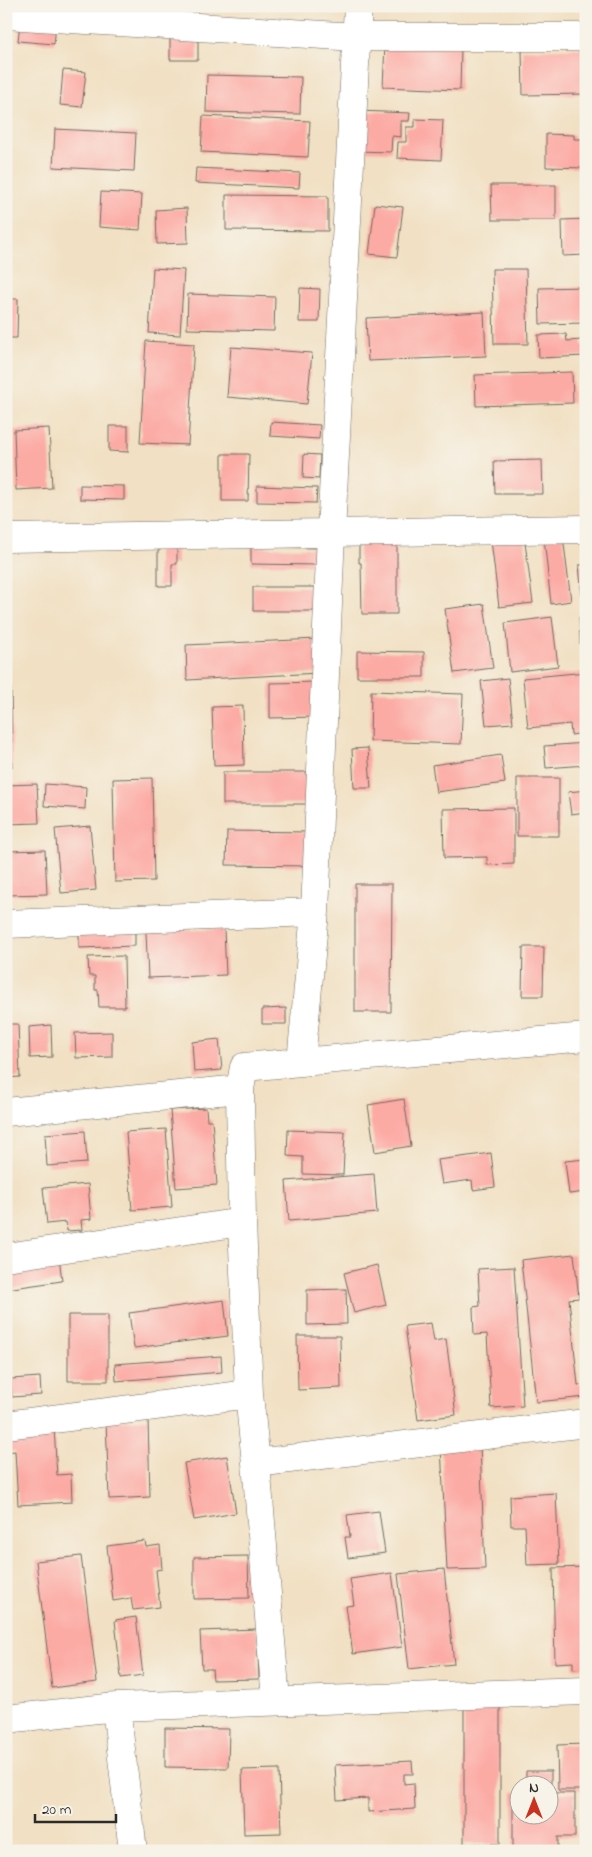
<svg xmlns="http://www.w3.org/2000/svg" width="592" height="1857" font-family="'Indie Flower',sans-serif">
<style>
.building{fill:#fcaaa4}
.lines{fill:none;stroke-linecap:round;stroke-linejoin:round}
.street-casing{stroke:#706a60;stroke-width:29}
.street{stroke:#fff;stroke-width:28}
</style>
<rect width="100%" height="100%" fill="#f7f3e8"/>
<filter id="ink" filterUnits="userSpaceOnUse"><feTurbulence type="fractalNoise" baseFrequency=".02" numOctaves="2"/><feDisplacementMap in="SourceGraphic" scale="10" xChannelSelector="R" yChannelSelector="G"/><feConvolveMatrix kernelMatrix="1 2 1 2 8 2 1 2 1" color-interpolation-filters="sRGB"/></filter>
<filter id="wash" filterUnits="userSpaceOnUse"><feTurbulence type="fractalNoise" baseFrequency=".0096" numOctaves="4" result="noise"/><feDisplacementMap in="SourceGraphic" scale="20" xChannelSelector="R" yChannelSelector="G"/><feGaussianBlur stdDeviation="1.12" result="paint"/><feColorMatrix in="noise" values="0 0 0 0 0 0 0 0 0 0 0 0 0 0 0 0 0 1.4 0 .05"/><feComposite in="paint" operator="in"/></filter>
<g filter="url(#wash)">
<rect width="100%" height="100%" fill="#f1e0c3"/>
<g id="blocks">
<path class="building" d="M20,23L56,26L54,44L18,41Z
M170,35H198V60H170Z
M385,44L461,47L460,90L383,87Z
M586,48V94L523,95L522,50Z
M63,70L86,72L82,107L60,105Z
M207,75L301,77L300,114L206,112Z
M358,111L410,113L409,121H401V137L392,136L391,152L356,151Z
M203,116L310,121L308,157L201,152Z
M415,119L443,120L441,160L397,158L398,142H406V127H415Z
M55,129L136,133L134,171L53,167Z
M546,134L574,135V139H586V168L546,167Z
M196,168L300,173L299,188L195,183Z
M491,185H556V220H492Z
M101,192L142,194L140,230L99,227Z
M226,195L328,196V231L226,230Z
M375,204L403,207L397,257L369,254Z
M187,208L188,243L157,244L156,210Z
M586,219V255L563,256L562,220Z
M153,268L184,270L180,335L149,333Z
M492,269H526L528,344H494Z
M586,287V323L540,324L539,288Z
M300,288L320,289L319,322H299Z
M188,294L275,297L274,331L187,329Z
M6,299H18L17,338H6Z
M484,312L486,356L368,361L366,318Z
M566,334L567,341L582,340V345H586V356L539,358L538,335Z
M146,341L194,344L188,445L140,443Z
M231,347L312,353L307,404L227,397Z
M572,372L573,403L476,406L475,375Z
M271,422L320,425L319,439L270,436Z
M109,426H128V452L109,451Z
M49,428L52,488L16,490L14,430Z
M222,454H249L248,501H222Z
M304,454L320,455L319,479L303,478Z
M542,460L543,494H495L494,461Z
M80,485L124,486V500L80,499Z
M257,486L317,488L316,503L257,502Z
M524,535L533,603L499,607L491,540Z
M563,536L571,601L551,604L544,538Z
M359,545H397V614H362L361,563H359Z
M251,547L317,548V565L251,564Z
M177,548V564H172V586H158V551L162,549Z
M579,565H586V598H582Z
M253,587H315V611H253Z
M484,604L493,668L454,673L445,609Z
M552,617L558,666L510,672L505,623Z
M579,617H586V644H580Z
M317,639L319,673L187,680L186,645Z
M357,651L424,652V677H357Z
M586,672V733L571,735L570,724L528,728L523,678Z
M508,678L513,723L486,725L481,681Z
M318,682L319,717L270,718V683Z
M6,684H11L12,767H6Z
M371,691L463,694L461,744L370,741Z
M243,706L244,765L214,766L212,707Z
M586,743V765L546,768L544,746Z
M368,748L371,788H354L352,749Z
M501,755L505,783L436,792L432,765Z
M223,772H311V804H223Z
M152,778L154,881L115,882L113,779Z
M517,778H559V836H517Z
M37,784L39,823L6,824V785Z
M45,784L86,787L85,809L44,806Z
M586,790V812L571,814L568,792Z
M514,808V864L487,865V857L444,858L443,809Z
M90,826L96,890L61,893L55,829Z
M227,831L311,832V866L226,865Z
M45,850L47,894L6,895V851Z
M355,884H392L391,1012H355Z
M135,926V946L79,948V928Z
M224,929L226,975L148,978L146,932Z
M523,947H544L543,996H522Z
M124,956L125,1007H99L98,990H95V976H89L88,957Z
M286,1008V1024H262V1009Z
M6,1024H18L20,1077L6,1078Z
M51,1025L52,1057L30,1058L29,1027Z
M112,1032V1057L76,1058L75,1033Z
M219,1039L222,1070L194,1072L192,1042Z
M404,1099L411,1146L375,1152L368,1105Z
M206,1108L207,1120H212L217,1185L176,1188L170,1110Z
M166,1129L172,1207L132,1210L126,1132Z
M288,1130L345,1132L343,1175L303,1174V1157L287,1156Z
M85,1131L87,1163L47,1166L45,1134Z
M491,1153L495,1187L473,1190L472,1180L442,1184L438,1160Z
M586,1159V1192L569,1194L565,1161Z
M374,1174L377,1213L289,1221L286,1181Z
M88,1184L91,1219L81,1220L82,1230L67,1231L66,1222L47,1224L43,1188Z
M574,1254L579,1298L569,1299L578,1385L585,1384L586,1397L536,1402L521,1260Z
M59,1257L62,1281L6,1289V1264Z
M377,1265L386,1305L354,1313L344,1273Z
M514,1267L523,1406L491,1408L487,1334L474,1335L473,1307L480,1306L478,1269Z
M346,1289L347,1324L307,1325V1290Z
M224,1300L228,1336L134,1348L129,1313Z
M68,1315H108V1381H68Z
M431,1323L434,1341L446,1339L456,1415L418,1420L405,1326Z
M297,1336H340L341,1388L298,1390Z
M221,1356L222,1372L116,1381L115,1364Z
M40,1377L41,1395L12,1397L11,1379Z
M148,1419L150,1497L109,1499L106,1421Z
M54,1428L57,1475L71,1474L72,1502L18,1505L15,1451L6,1452V1431Z
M480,1444L485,1569L447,1570L441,1446Z
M227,1456L236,1513L194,1520L184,1463Z
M556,1493L559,1564L527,1565L525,1526H511L510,1496Z
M379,1511L385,1553L348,1558L345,1537H350L347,1515Z
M145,1541L146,1547L160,1545L162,1569L156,1570L160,1607L133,1610L131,1598L113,1601L107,1546Z
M81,1556L97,1682L52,1688L36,1561Z
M248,1556L249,1598L194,1599V1557Z
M586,1567V1668L573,1669V1662L555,1663L553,1568Z
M444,1569L454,1664L409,1669L398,1574Z
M392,1573L402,1647L353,1654L346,1606L354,1605L350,1579Z
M136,1617L143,1675L121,1678L115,1620Z
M257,1629L259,1679L213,1680L212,1669H202L200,1631Z
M464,1705H500V1844H464Z
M165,1728L229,1729L228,1768L165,1767Z
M586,1744V1790H558L557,1745Z
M412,1761L413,1774H404V1784L414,1783L415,1809L368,1812V1798L337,1800L335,1765Z
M279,1769L281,1833L244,1834L242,1770Z
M526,1771H551V1784H526Z
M513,1792H520V1814H550V1793H575V1837H558V1848H513Z"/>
</g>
</g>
<g filter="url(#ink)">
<use href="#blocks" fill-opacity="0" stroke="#706a60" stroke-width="1"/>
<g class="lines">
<g class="street-casing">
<path id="street" d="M6,15L356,37H586
M6,538L586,529
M6,924L315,912
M301,1062L315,912L331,533L358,6
M6,1112L240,1089
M6,1257L242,1222
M6,1425L249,1394
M256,1463L586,1423
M276,1700L256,1463L249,1394L242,1222L240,1089L244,1067L586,1037
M116,1707L133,1851
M6,1719L116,1707L586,1691"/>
</g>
<use href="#street" class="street"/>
</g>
</g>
<rect width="592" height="1857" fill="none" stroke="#f7f3e8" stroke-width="25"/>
<g transform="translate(534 1800)"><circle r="24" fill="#f7f3e8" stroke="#a5a39c"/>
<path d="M0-4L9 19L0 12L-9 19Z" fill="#c8321e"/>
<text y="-8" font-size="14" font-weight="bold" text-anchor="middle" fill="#2b2b2b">N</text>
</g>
<path d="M35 1814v8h81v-8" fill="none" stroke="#2b2b2b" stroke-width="2.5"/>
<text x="42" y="1814" font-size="15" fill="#2b2b2b" stroke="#f7f3e8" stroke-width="4" paint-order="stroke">20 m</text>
</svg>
